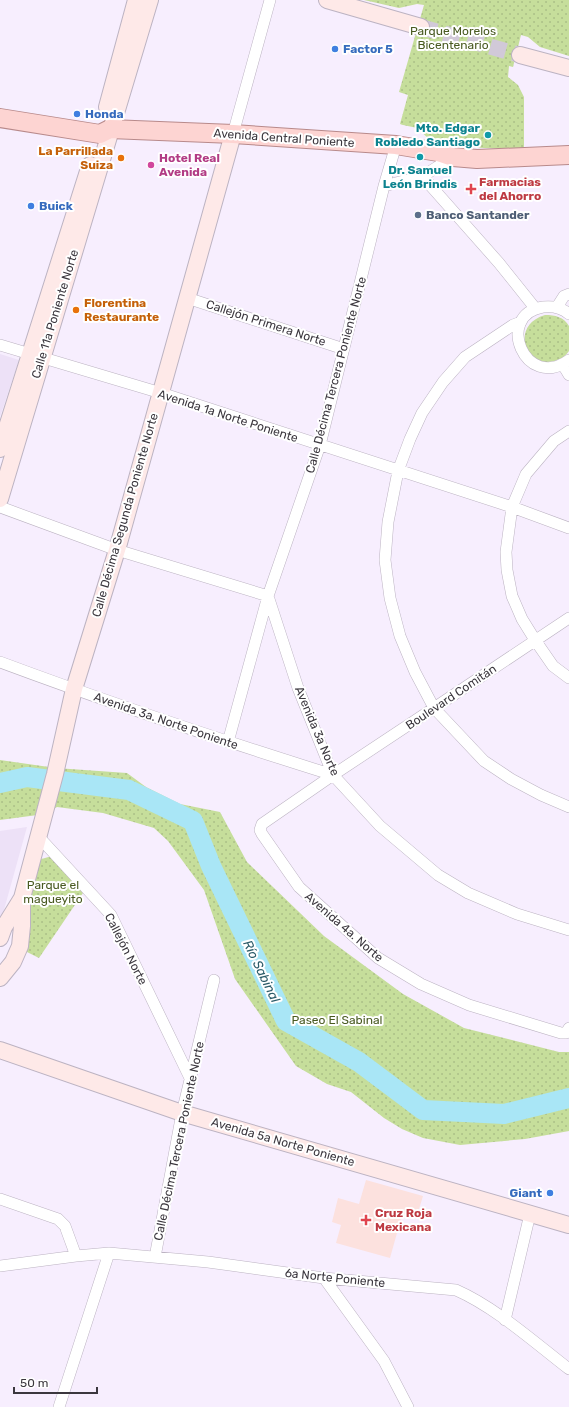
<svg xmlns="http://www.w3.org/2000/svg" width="569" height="1407" font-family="Rubik,sans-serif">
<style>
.built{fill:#ede1f7}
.medical{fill:#fce1de}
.grass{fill:url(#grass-dots)}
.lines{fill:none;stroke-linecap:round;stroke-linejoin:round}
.river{stroke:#a9e6f6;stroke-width:20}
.secondary-tunnel{stroke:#d1c9d8;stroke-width:16;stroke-dasharray:16 8;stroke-linecap:butt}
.street-casing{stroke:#bcb3c2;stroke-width:12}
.secondary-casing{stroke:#bcb3c2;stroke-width:18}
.primary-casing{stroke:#b88a8b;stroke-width:20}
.street{stroke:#fff;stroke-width:11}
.secondary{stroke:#fee9e8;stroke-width:16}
.primary{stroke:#fdd4d2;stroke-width:18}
.shop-dot{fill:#3f7fe0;stroke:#fff;stroke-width:1.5}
.culture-dot{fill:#0f9aa8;stroke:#fff;stroke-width:1.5}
.food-dot{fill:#e8710a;stroke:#fff;stroke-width:1.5}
.hotel-dot{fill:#d1479c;stroke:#fff;stroke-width:1.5}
.health-dot{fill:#e0444e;stroke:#fff;stroke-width:1.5}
.service-dot{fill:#5c6f8a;stroke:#fff;stroke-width:1.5}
.labels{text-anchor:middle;stroke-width:4;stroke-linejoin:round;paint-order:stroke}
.park-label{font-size:12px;fill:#495a21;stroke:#fff}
.shop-label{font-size:12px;font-weight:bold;fill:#366cbe;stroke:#fff;text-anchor:start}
.culture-label{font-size:12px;font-weight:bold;fill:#0d838f;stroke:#fff;text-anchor:end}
.street-label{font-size:12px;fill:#3b373e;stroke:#fff}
.food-label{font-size:12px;font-weight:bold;fill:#c56008;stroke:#fff;text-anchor:end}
.hotel-label{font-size:12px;font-weight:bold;fill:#b23c85;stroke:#fff;text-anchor:start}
.health-label{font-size:12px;font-weight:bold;fill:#be3a42;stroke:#fff;text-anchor:start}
.service-label{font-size:12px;font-weight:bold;fill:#4e5e75;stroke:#fff;text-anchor:start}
.water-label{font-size:13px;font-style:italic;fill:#2d5d6a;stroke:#fff}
</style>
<defs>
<pattern id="grass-dots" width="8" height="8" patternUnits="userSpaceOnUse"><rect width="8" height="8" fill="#c6de9b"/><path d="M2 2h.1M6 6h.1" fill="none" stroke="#abbf87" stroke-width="1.8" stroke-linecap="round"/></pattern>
</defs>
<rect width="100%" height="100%" fill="#f7eefe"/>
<path class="built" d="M0,354L19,360L0,417Z
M27,827L2,917L0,922V831Z"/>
<path class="medical" d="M366,1180L423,1196L416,1219L402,1215L390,1258L336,1243L341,1225L332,1222L338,1198L359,1204Z"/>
<path class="grass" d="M364,0H569V56L540,47L528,37L521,35L513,67L509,66L508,77L518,85L524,97V148C492,149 460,149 430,138C424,137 423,131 418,129C413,126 405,126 400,124L408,95L399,92L424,5L417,4L399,8Z
M545,315C555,315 564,317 569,326V351C566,355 562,359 557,360C527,372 508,326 545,315Z
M0,760L56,768L127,773L146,787L180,804L220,812L247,862L324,936L403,994L464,1028L559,1052H569V1131L525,1139L460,1145L423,1138L402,1129L384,1118L351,1092L327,1084L296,1066L235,979L204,890L168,841L154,828L103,813L57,807L45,814L0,820Z
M52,856L85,890L39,958L23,950L25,900L38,860Z"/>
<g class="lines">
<path class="river" d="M0,783L27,777L129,790L193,821L211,866L286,1021L359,1062L423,1110L504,1114L569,1098"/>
<path class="secondary-tunnel" d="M421,27L520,55"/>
<g class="street-casing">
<path id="street" d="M233,134L270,0
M423,176L430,185L499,263L535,308
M384,186L423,176L453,157
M187,298L344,349
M557,307L564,296L569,294
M569,314C562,308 552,306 543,307C494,315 525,392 569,360
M521,322L513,325L465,357L443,382L422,413L410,439L398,471L388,522L385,560L390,598L400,636L415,672L434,708L484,761L511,779L541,795L569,807
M0,345L161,393L512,507L569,528
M563,365L569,375
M569,431L554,441L526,474L512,507L506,552L507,570L512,596L522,619L535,640L553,666L569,678
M0,507L117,550L268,596
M268,596L298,688L333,775L380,826L438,875L468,893L517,914L569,930
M569,618L434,708L333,775L262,824L260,830L262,834L299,887L378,958L421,984L469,1005L561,1033H566L569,1028
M0,662C110,703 221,740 333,775
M228,742L268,596L320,445L384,186L396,145
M38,836L111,915L190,1078
M0,1199L58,1219L65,1226L76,1256
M155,1257L182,1113L214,980
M0,1266L76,1256L109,1253L208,1262L324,1278L456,1290C495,1307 534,1342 569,1369
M324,1278L384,1361L408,1407
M505,1320L530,1214
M59,1407L109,1253"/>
</g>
<g class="secondary-casing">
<path id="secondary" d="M327,0L421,27
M520,55L569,68
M107,107L136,0
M0,449L90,165
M0,499C49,332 100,166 150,0
M0,938L4,927L22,898
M0,978L13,962L20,946L22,926V898L55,774L74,689L117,550L233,134
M0,1050L182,1113L569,1225"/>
</g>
<g class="primary-casing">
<path id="primary" d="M0,118L100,134L110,129L233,134L396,145L438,152L453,157L477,159L569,155"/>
</g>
<use href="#street" class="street"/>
<use href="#secondary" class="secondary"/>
<use href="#primary" class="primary"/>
</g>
<g class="shop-dot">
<circle cx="335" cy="49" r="4"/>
<circle cx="77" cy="114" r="4"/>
<circle cx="31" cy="206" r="4"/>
<circle cx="550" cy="1193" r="4"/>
</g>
<g class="culture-dot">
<circle cx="488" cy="135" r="4"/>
<circle cx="420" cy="157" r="4"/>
</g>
<g class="food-dot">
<circle cx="121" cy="158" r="4"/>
<circle cx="76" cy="310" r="4"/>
</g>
<circle class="hotel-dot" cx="151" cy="165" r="4"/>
<g class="health-dot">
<path d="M469 183h4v4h4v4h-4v4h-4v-4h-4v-4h4z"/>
<path d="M364 1214h4v4h4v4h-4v4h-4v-4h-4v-4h4z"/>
</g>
<circle class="service-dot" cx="418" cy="215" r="4"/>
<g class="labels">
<g class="park-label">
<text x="453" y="35">Parque Morelos<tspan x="453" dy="14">Bicentenario</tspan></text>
<text x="53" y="889">Parque el<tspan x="53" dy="14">magueyito</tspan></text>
<text x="337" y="1024">Paseo El Sabinal</text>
</g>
<g class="shop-label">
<text x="343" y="53">Factor 5</text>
<text x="85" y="118">Honda</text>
<text x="39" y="210">Buick</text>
<text x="542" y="1197" text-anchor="end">Giant</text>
</g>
<g class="culture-label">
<text x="480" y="132">Mto. Edgar<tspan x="480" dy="14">Robledo Santiago</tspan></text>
<text x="420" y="174" text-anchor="middle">Dr. Samuel<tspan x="420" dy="14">León Brindis</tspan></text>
</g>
<g class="street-label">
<text transform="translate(284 138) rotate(4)" y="4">Avenida Central Poniente</text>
<text transform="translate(55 314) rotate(-73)" y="4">Calle 11a Poniente Norte</text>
<text transform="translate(266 323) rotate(18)" y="4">Callejón Primera Norte</text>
<text transform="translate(336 375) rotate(-75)" y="4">Calle Décima Tercera Poniente Norte</text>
<text transform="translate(228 416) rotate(18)" y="4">Avenida 1a Norte Poniente</text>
<text transform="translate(125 515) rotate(-74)" y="4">Calle Décima Segunda Poniente Norte</text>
<text transform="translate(451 697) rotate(-34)" y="4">Boulevard Comitán</text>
<text transform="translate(166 721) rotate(19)" y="4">Avenida 3a. Norte Poniente</text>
<text transform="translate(317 731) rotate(67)" y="4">Avenida 3a Norte</text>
<text transform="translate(344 927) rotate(41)" y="4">Avenida 4a. Norte</text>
<text transform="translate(126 949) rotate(63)" y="4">Callejón Norte</text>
<text transform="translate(179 1141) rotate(-78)" y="4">Calle Décima Tercera Poniente Norte</text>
<text transform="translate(283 1142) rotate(16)" y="4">Avenida 5a Norte Poniente</text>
<text transform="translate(335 1278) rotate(6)" y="4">6a Norte Poniente</text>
</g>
<g class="food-label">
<text x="113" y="155">La Parrillada<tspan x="113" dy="14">Suiza</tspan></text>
<text x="84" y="307" text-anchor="start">Florentina<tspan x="84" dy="14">Restaurante</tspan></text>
</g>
<g class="hotel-label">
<text x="159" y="162">Hotel Real<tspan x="159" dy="14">Avenida</tspan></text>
</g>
<g class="health-label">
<text x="479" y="186">Farmacias<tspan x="479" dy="14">del Ahorro</tspan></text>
<text x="375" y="1217">Cruz Roja<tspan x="375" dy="14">Mexicana</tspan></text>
</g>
<g class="service-label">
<text x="426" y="219">Banco Santander</text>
</g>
<g class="water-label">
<text transform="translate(262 971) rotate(64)" y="5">Río Sabinal</text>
</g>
</g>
<path d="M14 1387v6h83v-6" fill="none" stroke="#3b373e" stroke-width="2"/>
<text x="20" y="1387" font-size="12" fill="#3b373e" stroke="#ffffff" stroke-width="3" paint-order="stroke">50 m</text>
</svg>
